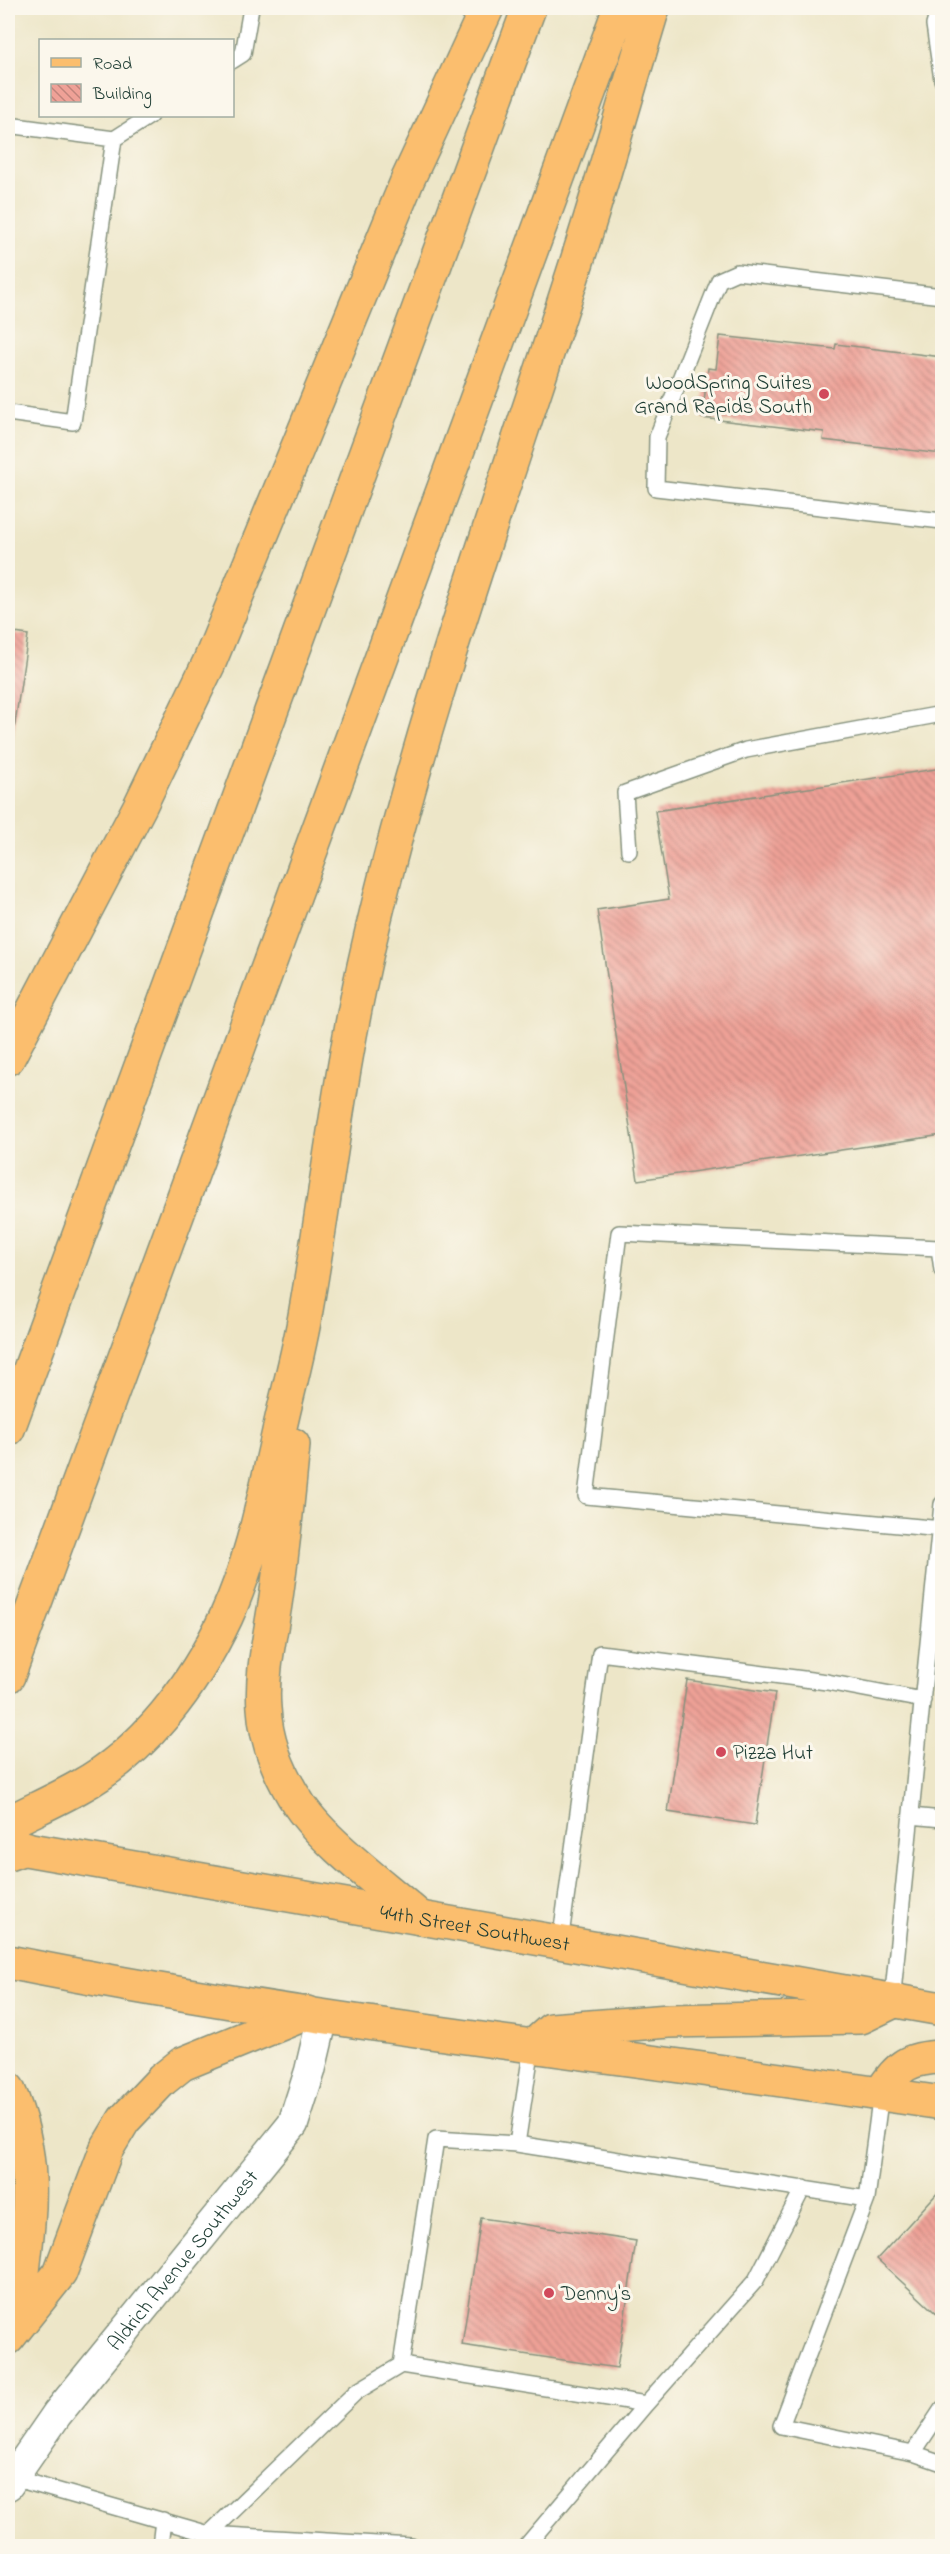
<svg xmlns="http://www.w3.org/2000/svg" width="950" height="2554" font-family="'Indie Flower',sans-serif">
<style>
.building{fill:url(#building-back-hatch)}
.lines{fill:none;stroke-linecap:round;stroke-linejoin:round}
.lane-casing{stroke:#86927e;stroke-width:18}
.street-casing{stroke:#86927e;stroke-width:33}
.primary-casing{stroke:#86927e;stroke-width:36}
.highway-casing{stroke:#86927e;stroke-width:36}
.lane{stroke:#fff;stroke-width:15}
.street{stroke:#fff;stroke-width:30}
.primary{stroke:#fbbe6e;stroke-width:33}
.highway{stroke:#fbbe6e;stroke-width:33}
.poi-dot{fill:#d1495b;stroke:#fbf7ec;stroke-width:2}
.labels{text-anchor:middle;stroke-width:6;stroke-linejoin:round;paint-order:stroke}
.poi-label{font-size:21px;fill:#1f3d34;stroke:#fbf7ec;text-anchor:start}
.street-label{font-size:21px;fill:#1f3d34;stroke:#fbf7ec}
</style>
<defs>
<pattern id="building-back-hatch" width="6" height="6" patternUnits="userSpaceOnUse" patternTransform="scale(1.5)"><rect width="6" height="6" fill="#efa197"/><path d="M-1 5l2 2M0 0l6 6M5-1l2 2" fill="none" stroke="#c1847c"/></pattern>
</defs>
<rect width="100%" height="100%" fill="#fbf7ec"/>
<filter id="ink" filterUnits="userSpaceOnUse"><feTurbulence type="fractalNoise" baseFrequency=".0167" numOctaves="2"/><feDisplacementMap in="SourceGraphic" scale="12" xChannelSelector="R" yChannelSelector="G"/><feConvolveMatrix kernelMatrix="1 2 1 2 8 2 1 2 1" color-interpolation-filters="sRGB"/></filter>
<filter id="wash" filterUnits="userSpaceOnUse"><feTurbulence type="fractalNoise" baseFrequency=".008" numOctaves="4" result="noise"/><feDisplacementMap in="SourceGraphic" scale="24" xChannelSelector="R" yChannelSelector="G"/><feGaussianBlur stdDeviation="1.35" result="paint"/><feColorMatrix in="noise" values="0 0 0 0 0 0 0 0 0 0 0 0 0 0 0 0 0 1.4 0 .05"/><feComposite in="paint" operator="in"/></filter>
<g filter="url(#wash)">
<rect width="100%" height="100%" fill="#ede6c8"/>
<g id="blocks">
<path class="building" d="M720,336L835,349L836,344L942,357V454L823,440L824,432L702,418L708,368L716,369Z
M8,632L28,635L9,764H8Z
M942,768V1135L638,1180L597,910L669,899L655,811Z
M687,1680L775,1693L755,1825L668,1812Z
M942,2188V2319L877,2259Z
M481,2218L636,2241L617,2368L462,2345Z"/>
</g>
</g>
<g filter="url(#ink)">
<use href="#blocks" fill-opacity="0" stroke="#86927e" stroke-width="1.5"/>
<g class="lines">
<g class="lane-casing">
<path id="lane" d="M939,8L934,25L942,80
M232,61L243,54L251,8
M8,125L114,139L150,116
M942,296L737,272L719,280L657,437L656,488L942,521
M8,413L73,422L114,139
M629,851L625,793L746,750L942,714
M942,1247L939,1248L942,1270
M939,1248L619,1233L586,1496L942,1529
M911,1816L942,1819
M560,1943L600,1653L827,1682L923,1700
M892,2002L942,1504
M881,2093L867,2199L781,2426L913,2453L942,2463
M517,2144L532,2046
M401,2365L436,2139L517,2144L867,2199
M913,2453L942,2409
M13,2478L209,2534L356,2392L401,2365L646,2404L756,2280L803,2188
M209,2534L411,2546
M160,2546L163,2520
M526,2546L646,2404"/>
</g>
<g class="street-casing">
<g id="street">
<path id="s1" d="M8,2485L57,2414L293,2124L310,2071L323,2016"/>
</g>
</g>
<g class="primary-casing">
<g id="primary">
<path id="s2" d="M8,1846L942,2009"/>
<path d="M8,1962C317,2024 631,2056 942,2103"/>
<path d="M534,2045L551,2030L669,2021L861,2017L890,2003"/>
<path d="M881,2093C898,2065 909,2058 942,2057"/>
</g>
</g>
<g class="highway-casing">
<path id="highway" d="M8,1058L140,806L209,663L408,179L487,8
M8,1429L529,8
M293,1445C288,1498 283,1551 275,1604C270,1637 261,1674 264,1708C266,1743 281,1778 300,1806C326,1844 384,1886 420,1918
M8,1676L620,8
M8,1823C31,1811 56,1800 79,1787C145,1751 194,1685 226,1617C252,1561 264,1497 278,1436C287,1394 299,1353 306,1310C327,1190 340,1068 368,948C422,713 506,485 579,255C605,173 628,90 653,8
M8,1854L25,1848
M8,2089C45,2171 24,2238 18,2322
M8,2338L60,2273L106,2150L124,2120L162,2080L182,2064L307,2013"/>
</g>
<use href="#lane" class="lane"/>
<use href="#street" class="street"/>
<use href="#primary" class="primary"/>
<use href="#highway" class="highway"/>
</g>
</g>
<g class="poi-dot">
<circle cx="824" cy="394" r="6"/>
<circle cx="721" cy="1752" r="6"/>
<circle cx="549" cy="2293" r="6"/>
</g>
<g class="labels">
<g class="poi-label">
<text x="812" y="389" text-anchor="end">WoodSpring Suites<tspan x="812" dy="24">Grand Rapids South</tspan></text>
<text x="733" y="1759">Pizza Hut</text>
<text x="561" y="2300">Denny's</text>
</g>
<g class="street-label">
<text dy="7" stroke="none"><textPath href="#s2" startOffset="474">44th Street Southwest</textPath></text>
<text dy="7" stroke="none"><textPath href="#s1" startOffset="285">Aldrich Avenue Southwest</textPath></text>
</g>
</g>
<rect width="950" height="2554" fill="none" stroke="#fbf7ec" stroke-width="30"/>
<rect x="39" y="39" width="195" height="78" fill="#fbf7ec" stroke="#a3ada2" stroke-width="1.5"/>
<rect x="51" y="58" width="30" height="9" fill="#fbbe6e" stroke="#a3ada2" stroke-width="1.5"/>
<text x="93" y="69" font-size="18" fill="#1f3d34">Road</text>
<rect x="51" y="84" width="30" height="18" fill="url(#building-back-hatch)" stroke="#a3ada2" stroke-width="1.5"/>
<text x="93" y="99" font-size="18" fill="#1f3d34">Building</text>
</svg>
